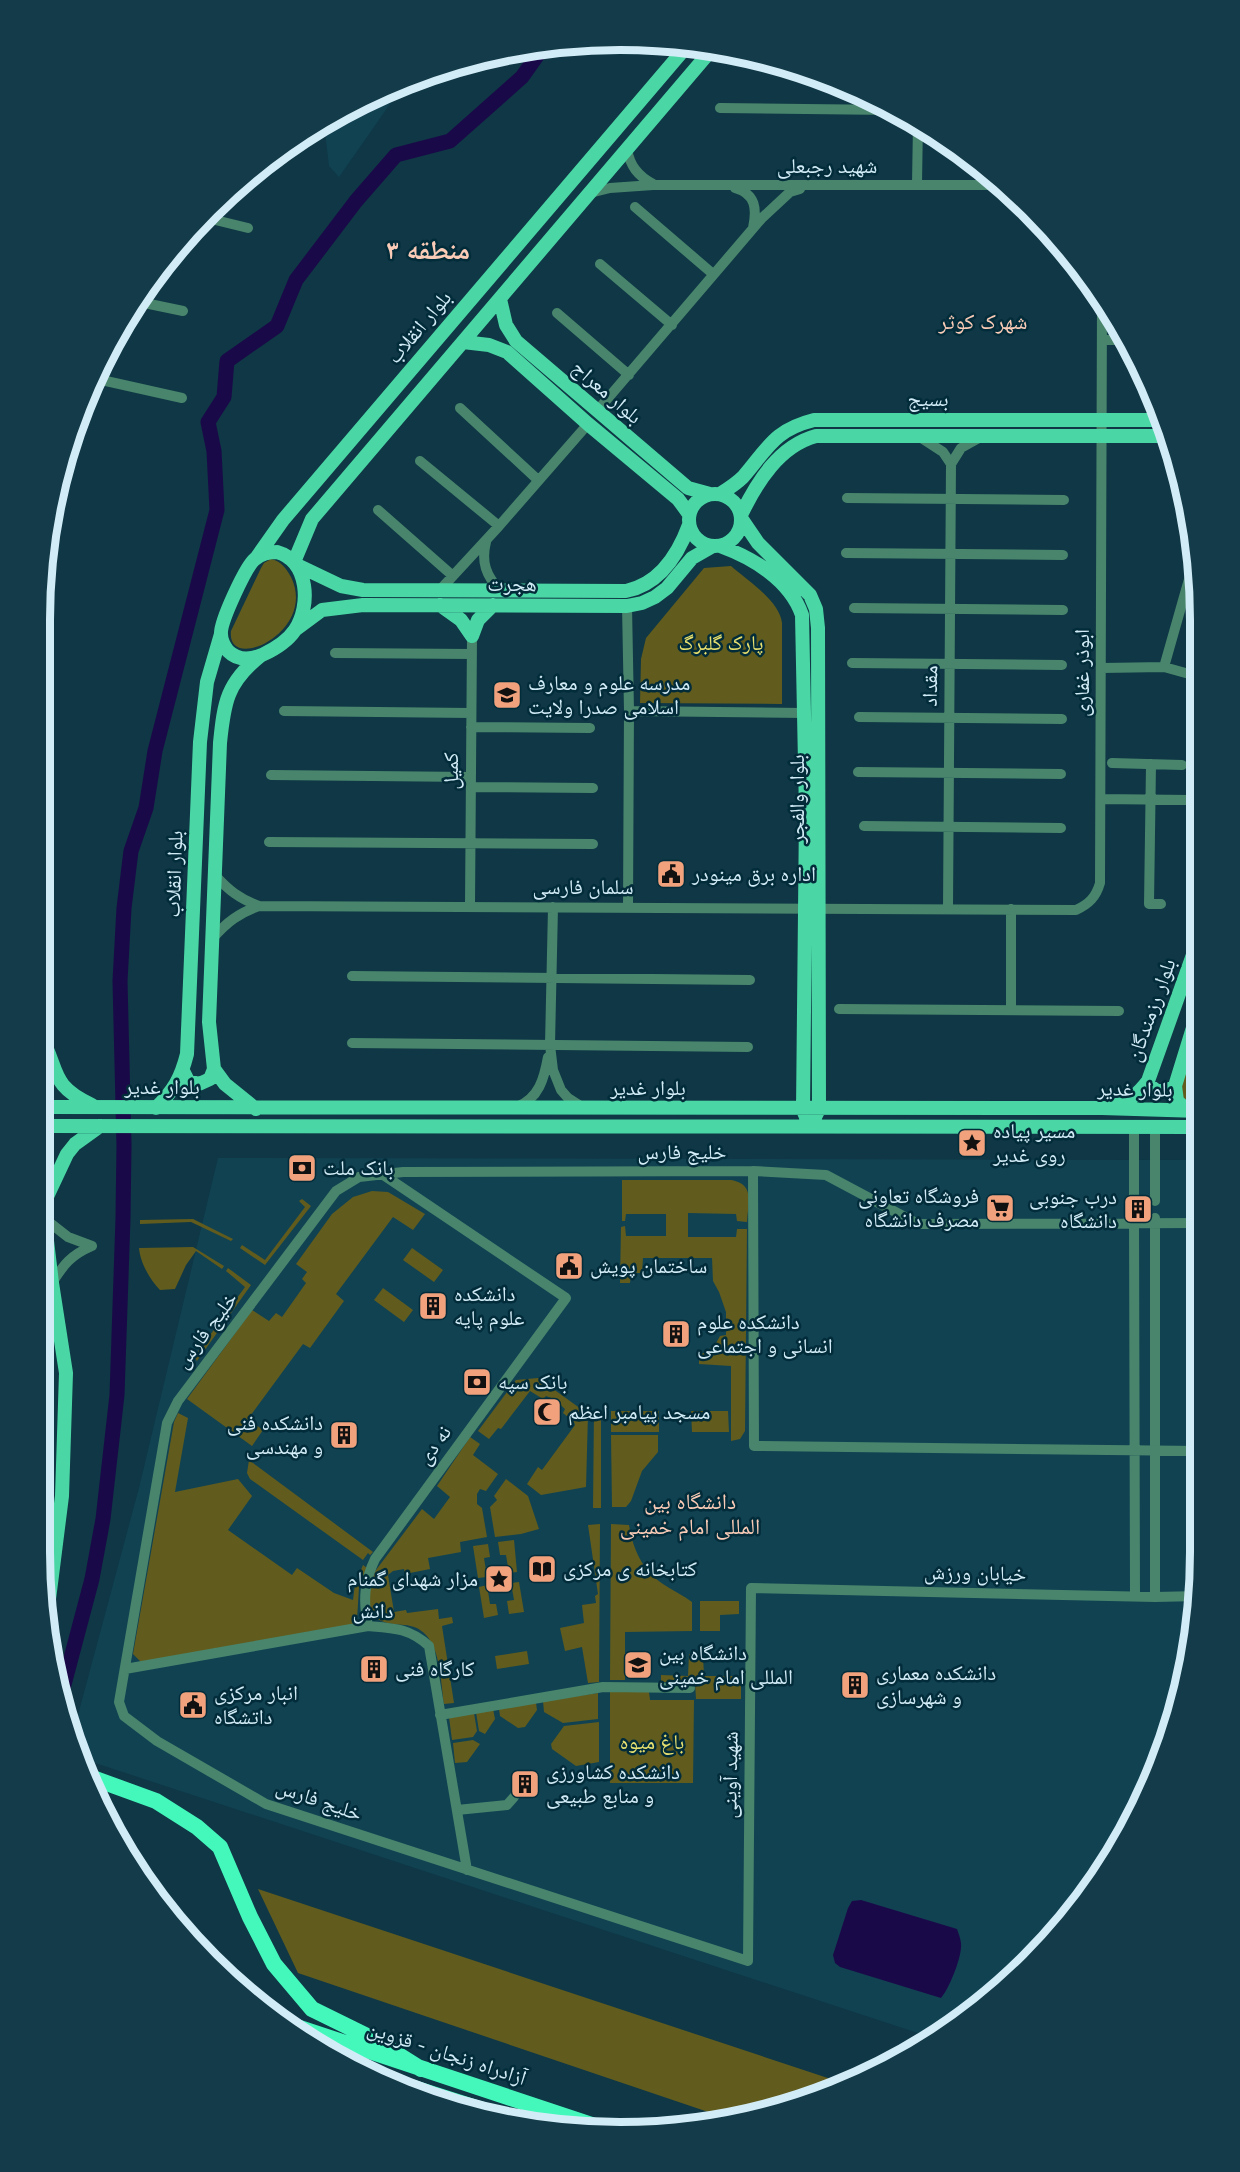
<svg xmlns="http://www.w3.org/2000/svg" width="1240" height="2172" font-family="'Nunito Sans','Noto Naskh Arabic',sans-serif">
<style>
.built{fill:#114252}
.green{fill:#615c1d}
.water{fill:#1a0948}
.lines{fill:none;stroke-linecap:round;stroke-linejoin:round}
.river{stroke:#1a0948;stroke-width:15}
.minor-tunnel{stroke:#2c5260;stroke-width:10;stroke-dasharray:10 5;stroke-linecap:butt}
.minor{stroke:#48856c;stroke-width:10}
.major{stroke:#4ad7a5;stroke-width:14}
.highway{stroke:#44f8bc;stroke-width:16}
.labels{text-anchor:middle;stroke-width:5;stroke-linejoin:round;paint-order:stroke}
.street-label{font-size:21px;fill:#d2ecf7;stroke:#032c3a}
.park-label{font-size:21px;fill:#e8e16f;stroke:#032c3a}
.poi-label{font-size:21px;fill:#d2ecf7;stroke:#032c3a;text-anchor:start}
.neighbourhood-label{font-size:22px;fill:#faccb7;stroke:#032c3a}
.district-label{font-size:27px;font-weight:bold;fill:#faccb7;stroke:#032c3a}
.rim{fill:none;stroke:#d2ecf7;stroke-width:8}
</style>
<rect width="100%" height="100%" fill="#0f3745"/>
<path class="built" d="M406,81L339,177L329,166L324,123L397,83Z
M218,1158L1200,1160V1590L1170,1739L1103,1875L1003,1989L927,2036L80,1758L71,1741L139,1488Z"/>
<path class="green" d="M271,559C281,561 286,568 291,577C318,632 226,674 231,631L261,568L264,563Z
M731,566C747,580 780,601 782,623V704L640,703L641,659L646,638L704,568Z
M1200,1028V1103L1180,1101L1178,1082Z
M622,1180H731C755,1184 748,1202 747,1222L737,1221L736,1214L688,1213V1237H736L737,1229H747L745,1431L740,1439L731,1441V1366L699,1364V1356L715,1345L720,1336L726,1335V1312L719,1292L713,1281L712,1258H643L642,1273H631L630,1283H620L621,1227L625,1226L626,1236H666V1214H626L625,1221H622Z
M372,1191L388,1192L425,1214L413,1230L393,1217L336,1294L344,1301L310,1348L303,1344L248,1419L263,1430L252,1446L187,1399L252,1310L269,1321L276,1313L282,1317L306,1283L302,1279L307,1272L296,1264L332,1214L353,1197Z
M302,1199L311,1206L265,1265L240,1248L242,1245L265,1260L305,1207L299,1201Z
M193,1219L233,1239L231,1241L191,1222L140,1224V1220Z
M193,1247L224,1266L222,1269L196,1251L186,1265L175,1289L160,1290C150,1280 140,1262 139,1248Z
M412,1248L443,1270L434,1282L403,1260Z
M228,1268L251,1285L197,1361L194,1357L245,1287L226,1271Z
M383,1288L413,1310L404,1322L374,1300Z
M538,1378L588,1414L586,1487L541,1495L527,1484L538,1467L542,1470L575,1425L574,1422L563,1413L565,1409L554,1399L546,1396L543,1399L530,1391L501,1429L498,1428L489,1439L478,1431L516,1380Z
M594,1410H601V1508H593Z
M611,1411H659V1432H611Z
M691,1411H728L729,1432H692Z
M178,1413L188,1418L175,1492L238,1479L252,1496L228,1530L292,1575L297,1568L334,1593L353,1600L355,1584L363,1565L367,1568L359,1587L357,1620L353,1627L143,1664L133,1654L174,1422Z
M611,1435H658V1452L642,1471L631,1501L626,1507H612Z
M470,1437L480,1444L473,1455L498,1474L486,1491L480,1489L477,1494V1504L482,1508L487,1537L460,1542L461,1552L428,1558L430,1569L405,1574L404,1569L393,1571L388,1575L394,1612L406,1610L407,1613L438,1609L439,1619L452,1617L453,1623L442,1626L454,1703L444,1704C440,1676 441,1627 404,1625C390,1624 380,1623 370,1613L368,1594L373,1574L422,1509L434,1519L450,1497L437,1486Z
M249,1460L373,1552L370,1555L368,1553L363,1560L250,1479L247,1473Z
M506,1479L528,1496L539,1529L521,1534L495,1537L490,1507L497,1500L494,1496Z
M600,1524L599,1682L588,1683L582,1647L565,1651L560,1628L584,1623L582,1605L596,1603L595,1596L598,1594L588,1525Z
M611,1524L629,1525C633,1549 642,1570 663,1584C673,1591 683,1595 692,1602V1631L625,1632V1680H610Z
M514,1540L517,1572L509,1573L506,1555H500L498,1542Z
M488,1544L490,1557L484,1558L487,1577L478,1578L473,1546Z
M519,1582L524,1612L509,1614L507,1601L514,1600L511,1583Z
M487,1585L490,1604H496L498,1615L484,1618L479,1587Z
M700,1601H739V1614L720,1615V1631H700Z
M527,1651L529,1664L497,1669L495,1656Z
M689,1654L703,1655L704,1676H741V1699H696L695,1682H661V1675L688,1676Z
M610,1691L649,1692L650,1700H694L693,1783H610Z
M598,1693V1719L563,1723L544,1712L543,1701Z
M536,1703L537,1710L525,1727L518,1728L500,1716L499,1709Z
M493,1709L495,1719L485,1734L479,1731L476,1712Z
M474,1713L477,1731L473,1737L452,1740L449,1717Z
M599,1722V1762L576,1766L552,1749L551,1744L564,1726Z
M473,1740L480,1744L467,1762L455,1763L453,1743Z
M258,1889L849,2085L842,2089L723,2117L298,1973Z"/>
<path class="water" d="M861,1900L957,1929C959,1935 962,1942 961,1948C960,1961 949,1989 941,1998L840,1967L835,1963L833,1955L848,1908L852,1901Z"/>
<g class="lines">
<path class="river" d="M62,1692L92,1579L103,1519L117,1395L123,1218L124,1145L120,981L124,908L131,851L146,808L155,751L217,510L214,451L208,422L224,397L227,361L277,326L296,280L356,201L396,155L450,141L522,77L544,46"/>
<path class="minor-tunnel" d="M1134,1201V1217"/>
<path class="minor" d="M720,108L892,110
M627,149C630,166 638,176 653,184
M917,184L918,123
M735,188C756,194 757,209 753,228
M590,193L610,188L653,185H1001
M635,207L713,274
M203,217L248,228
M600,264L672,325
M135,301L183,311
M557,313L629,375
M1102,340H1128
M97,379L182,398
M460,408L538,480
M597,411L762,218L790,192L800,189
M920,437L943,452L951,464
M420,461L499,526
M847,498L1064,500
M378,510L453,576
M486,542C481,562 486,576 500,590
M846,553L1063,555
M439,591L499,526L588,424
M627,606L629,711L628,907
M854,608L1063,610
M335,653L472,654
M852,663L1062,665
M1164,667L1195,558
M1102,668L1164,667L1200,677
M284,711L471,713
M629,711L804,713
M859,717L1062,719
M471,727L590,728
M1112,763L1182,765
M1151,764L1149,904H1161
M858,772L1061,774
M271,775L471,777
M471,787L593,788
M1101,799L1190,800
M864,826L1061,828
M269,842L593,844
M215,875C228,890 240,899 259,906
M470,906L472,636
M553,907L550,1045L553,1070L561,1090L568,1098L582,1107
M948,909L951,464L961,448L979,438
M213,938C227,922 239,913 259,906L1076,910C1089,904 1096,897 1100,883L1102,302
M352,976L750,980
M40,1000L45,1041
M839,1009L1119,1011
M1011,1010V909
M352,1043L748,1047
M517,1107C539,1098 544,1079 548,1057
M1134,1127V1201
M1155,1127V1201
M753,1171L754,1446L1200,1451
M1134,1218L1135,1596
M1155,1218V1597
M45,1219L68,1237L92,1246
M52,1283C64,1264 71,1255 92,1246
M1199,1596L1155,1597L751,1588L748,1961L266,1804L157,1741L124,1716L119,1702L167,1423L178,1401L336,1191L359,1177L403,1172L753,1171L826,1175L918,1224L1200,1223
M368,1626C363,1601 364,1582 375,1559L566,1298L382,1174
M125,1669L368,1626C393,1628 409,1628 429,1646L467,1870
M440,1715L603,1687L690,1688
M457,1810L507,1805L514,1797"/>
<path class="major" d="M500,299L506,325L516,341L688,488L710,494
M463,342L489,345L507,352L588,424L678,499L689,514
M720,494C728,489 736,484 743,477C768,448 774,430 814,420H1164
M689 520a26 26 0 1 1 52 0a26 26 0 1 1-52 0Z
M741,515C757,482 779,446 816,436H1171
M741,518L758,543L810,595L816,609L818,628L819,1109L815,1117
M720,546C753,558 790,580 802,615L806,812L803,1110L806,1117
M277,552C309,561 311,606 295,630C287,642 275,649 262,655C250,660 238,661 228,651C224,646 221,640 221,634C220,622 246,566 255,559C261,554 268,552 277,552Z
M257,557L283,520L687,46
M294,562L312,519L713,48
M297,565L341,586L363,590L626,591C660,584 678,555 689,525
M440,605L461,620L472,636
M295,630L322,610L363,605L627,606L642,603L655,597L667,588L692,558L713,546
M472,636L478,620L493,605
M40,1034C60,1071 49,1085 92,1105
M183,1071L188,1081L199,1084L210,1079L214,1069
M1148,1081L1149,1085L1157,1091H1166L1175,1086
M1113,1106C1129,1102 1138,1094 1148,1081L1200,935
M40,1107L1102,1108L1200,1111
M156,1108C174,1090 181,1078 187,1054L200,742L207,682L221,634
M256,1109L225,1084L214,1069L209,1022L220,743C224,702 227,683 260,656
M1188,1111L1177,1101L1175,1086L1200,1005
M40,1126L1200,1127
M39,1173L52,1283L66,1373L62,1496L48,1607
M44,1203L67,1154L75,1144L100,1126
M39,1494L42,1424L39,1352"/>
<path class="highway" d="M90,1777L156,1801L197,1827L220,1847L250,1917L274,1964L312,2009L375,2040L421,2069
M285,2023L595,2126
M411,2087L502,2116"/>
</g>
<defs>
<g id="school-square" transform="scale(1.5)"><rect x="-9" y="-9" width="18" height="18" rx="4" fill="#f1a17c" stroke="#032c3a"/><path d="M0-5L7-2L0 1L-7-2ZM-4 1L0 2.5L4 1V4Q0 6-4 4Z" fill="#111"/></g>
<g id="civic-square" transform="scale(1.5)"><rect x="-9" y="-9" width="18" height="18" rx="4" fill="#f1a17c" stroke="#032c3a"/><path d="M-.6-6.5H3V-4.5H.6V-3L4-1V1h2V6H-6V1h2V-1L-.6-3ZM-1.2 2.5V6h2.4V2.5Z" fill="#111"/></g>
<g id="sight-square" transform="scale(1.5)"><rect x="-9" y="-9" width="18" height="18" rx="4" fill="#f1a17c" stroke="#032c3a"/><path d="M0-6L1.8-2.2L6-1.7L2.9 1.2L3.7 5.4L0 3.3L-3.7 5.4L-2.9 1.2L-6-1.7L-1.8-2.2Z" fill="#111"/></g>
<g id="bank-square" transform="scale(1.5)"><rect x="-9" y="-9" width="18" height="18" rx="4" fill="#f1a17c" stroke="#032c3a"/><path d="M-6-4H6V4H-6ZM0-2.3a2.3 2.3 0 1 0 0 4.6a2.3 2.3 0 1 0 0-4.6Z" fill="#111"/></g>
<g id="supermarket-square" transform="scale(1.5)"><rect x="-9" y="-9" width="18" height="18" rx="4" fill="#f1a17c" stroke="#032c3a"/><path d="M-6-5.5h2.5l.6 2H6L4.5 2H-2.5L-4.4-4H-6ZM-1.5 3.2a1.3 1.3 0 1 0 .1 0ZM3 3.2a1.3 1.3 0 1 0 .1 0Z" fill="#111"/></g>
<g id="building-square" transform="scale(1.5)"><rect x="-9" y="-9" width="18" height="18" rx="4" fill="#f1a17c" stroke="#032c3a"/><path d="M-4-6H4V6H1V3H-1V6H-4ZM-2.5-4.3h1.7v1.8h-1.7ZM.8-4.3h1.7v1.8H.8ZM-2.5-1h1.7V.8h-1.7ZM.8-1h1.7V.8H.8Z" fill="#111"/></g>
<g id="mosque-square" transform="scale(1.5)"><rect x="-9" y="-9" width="18" height="18" rx="4" fill="#f1a17c" stroke="#032c3a"/><path d="M3.5-4.9A6 6 0 1 0 3.5 4.9A5 5 0 1 1 3.5-4.9Z" fill="#111"/></g>
<g id="library-square" transform="scale(1.5)"><rect x="-9" y="-9" width="18" height="18" rx="4" fill="#f1a17c" stroke="#032c3a"/><path d="M-6-4Q-3-5.5-.7-3.5V5Q-3 3-6 4ZM6-4Q3-5.5 .7-3.5V5Q3 3 6 4Z" fill="#111"/></g>
<g id="university-square" transform="scale(1.5)"><rect x="-9" y="-9" width="18" height="18" rx="4" fill="#f1a17c" stroke="#032c3a"/><path d="M0-5L7-2L0 1L-7-2ZM-4 1L0 2.5L4 1V4Q0 6-4 4Z" fill="#111"/></g>
</defs>
<g fill-rule="evenodd">
<use href="#school-square" x="507" y="695"/>
<use href="#civic-square" x="671" y="874"/>
<use href="#sight-square" x="972" y="1143"/>
<use href="#bank-square" x="302" y="1168"/>
<use href="#supermarket-square" x="1000" y="1208"/>
<use href="#building-square" x="1138" y="1209"/>
<use href="#civic-square" x="569" y="1266"/>
<use href="#building-square" x="433" y="1306"/>
<use href="#building-square" x="676" y="1334"/>
<use href="#bank-square" x="477" y="1382"/>
<use href="#mosque-square" x="547" y="1412"/>
<use href="#building-square" x="344" y="1435"/>
<use href="#library-square" x="542" y="1569"/>
<use href="#sight-square" x="499" y="1579"/>
<use href="#university-square" x="638" y="1665"/>
<use href="#building-square" x="374" y="1669"/>
<use href="#building-square" x="855" y="1685"/>
<use href="#civic-square" x="193" y="1705"/>
<use href="#building-square" x="525" y="1784"/>
</g>
<g class="labels">
<g class="street-label">
<text x="827" y="173">شهید رجبعلی</text>
<text transform="translate(419 327) rotate(-50)" y="7">بلوار انقلاب</text>
<text transform="translate(607 392) rotate(41)" y="7">بلوار معراج</text>
<text x="928" y="406">بسیج</text>
<text x="512" y="591">هجرت</text>
<text transform="translate(1082 673) rotate(-90)" y="7">ابوذر غفاری</text>
<text transform="translate(930 686) rotate(-89)" y="7">مقداد</text>
<text transform="translate(451 771) rotate(-90)" y="7">کمیل</text>
<text transform="translate(797 799) rotate(-90)" y="7">بلوار والفجر</text>
<text transform="translate(174 874) rotate(-88)" y="7">بلوار انقلاب</text>
<text x="583" y="894">سلمان فارسی</text>
<text transform="translate(1151 1010) rotate(-70)" y="7">بلوار رزمندگان</text>
<text x="162" y="1094">بلوار غدیر</text>
<text x="648" y="1095">بلوار غدیر</text>
<text transform="translate(1135 1089) rotate(1)" y="7">بلوار غدیر</text>
<text x="682" y="1159">خلیج فارس</text>
<text transform="translate(206 1330) rotate(-53)" y="7">خلیج فارس</text>
<text transform="translate(434 1445) rotate(-54)" y="7">نه دی</text>
<text transform="translate(975 1573) rotate(1)" y="7">خیابان ورزش</text>
<text x="373" y="1618">دانش</text>
<text transform="translate(730 1775) rotate(-89)" y="7">شهید آوینی</text>
<text transform="translate(319 1800) rotate(19)" y="7">خلیج فارس</text>
<text transform="translate(447 2053) rotate(18)" y="7">آزادراه زنجان - قزوین</text>
</g>
<g class="park-label">
<text x="721" y="650">پارک گلبرگ</text>
<text x="652" y="1749">باغ میوه</text>
</g>
<g class="poi-label">
<text x="528" y="690">مدرسه علوم و معارف<tspan x="528" dy="24">اسلامی صدرا ولایت</tspan></text>
<text x="692" y="881">اداره برق مینودر</text>
<text x="993" y="1138">مسیر پیاده<tspan x="993" dy="24">روی غدیر</tspan></text>
<text x="323" y="1175">بانک ملت</text>
<text x="979" y="1203" text-anchor="end">فروشگاه تعاونی<tspan x="979" dy="24">مصرف دانشگاه</tspan></text>
<text x="1117" y="1204" text-anchor="end">درب جنوبی<tspan x="1117" dy="24">دانشگاه</tspan></text>
<text x="590" y="1273">ساختمان پویش</text>
<text x="454" y="1301">دانشکده<tspan x="454" dy="24">علوم پایه</tspan></text>
<text x="697" y="1329">دانشکده علوم<tspan x="697" dy="24">انسانی و اجتماعی</tspan></text>
<text x="498" y="1389">بانک سپه</text>
<text x="568" y="1419">مسجد پیامبر اعظم</text>
<text x="323" y="1430" text-anchor="end">دانشکده فنی<tspan x="323" dy="24">و مهندسی</tspan></text>
<text x="563" y="1576">کتابخانه ی مرکزی</text>
<text x="478" y="1586" text-anchor="end">مزار شهدای گمنام</text>
<text x="659" y="1660">دانشگاه بین<tspan x="659" dy="24">المللی امام خمینی</tspan></text>
<text x="395" y="1676">کارگاه فنی</text>
<text x="876" y="1680">دانشکده معماری<tspan x="876" dy="24">و شهرسازی</tspan></text>
<text x="214" y="1700">انبار مرکزی<tspan x="214" dy="24">داتشگاه</tspan></text>
<text x="546" y="1779">دانشکده کشاورزی<tspan x="546" dy="24">و منابع طبیعی</tspan></text>
</g>
<g class="neighbourhood-label">
<text x="983" y="329">شهرک کوثر</text>
<text x="690" y="1509">دانشگاه بین<tspan x="690" dy="25">المللی امام خمینی</tspan></text>
</g>
<g class="district-label">
<text x="428" y="259">منطقه ۳</text>
</g>
</g>
<path d="M0 0H1240V2172H0ZM620 50H620A570 570 0 0 1 1190 620V1552A570 570 0 0 1 620 2122H620A570 570 0 0 1 50 1552V620A570 570 0 0 1 620 50Z" fill="#143b49" fill-rule="evenodd"/>
<path class="rim" d="M620 50H620A570 570 0 0 1 1190 620V1552A570 570 0 0 1 620 2122H620A570 570 0 0 1 50 1552V620A570 570 0 0 1 620 50Z"/>
</svg>
